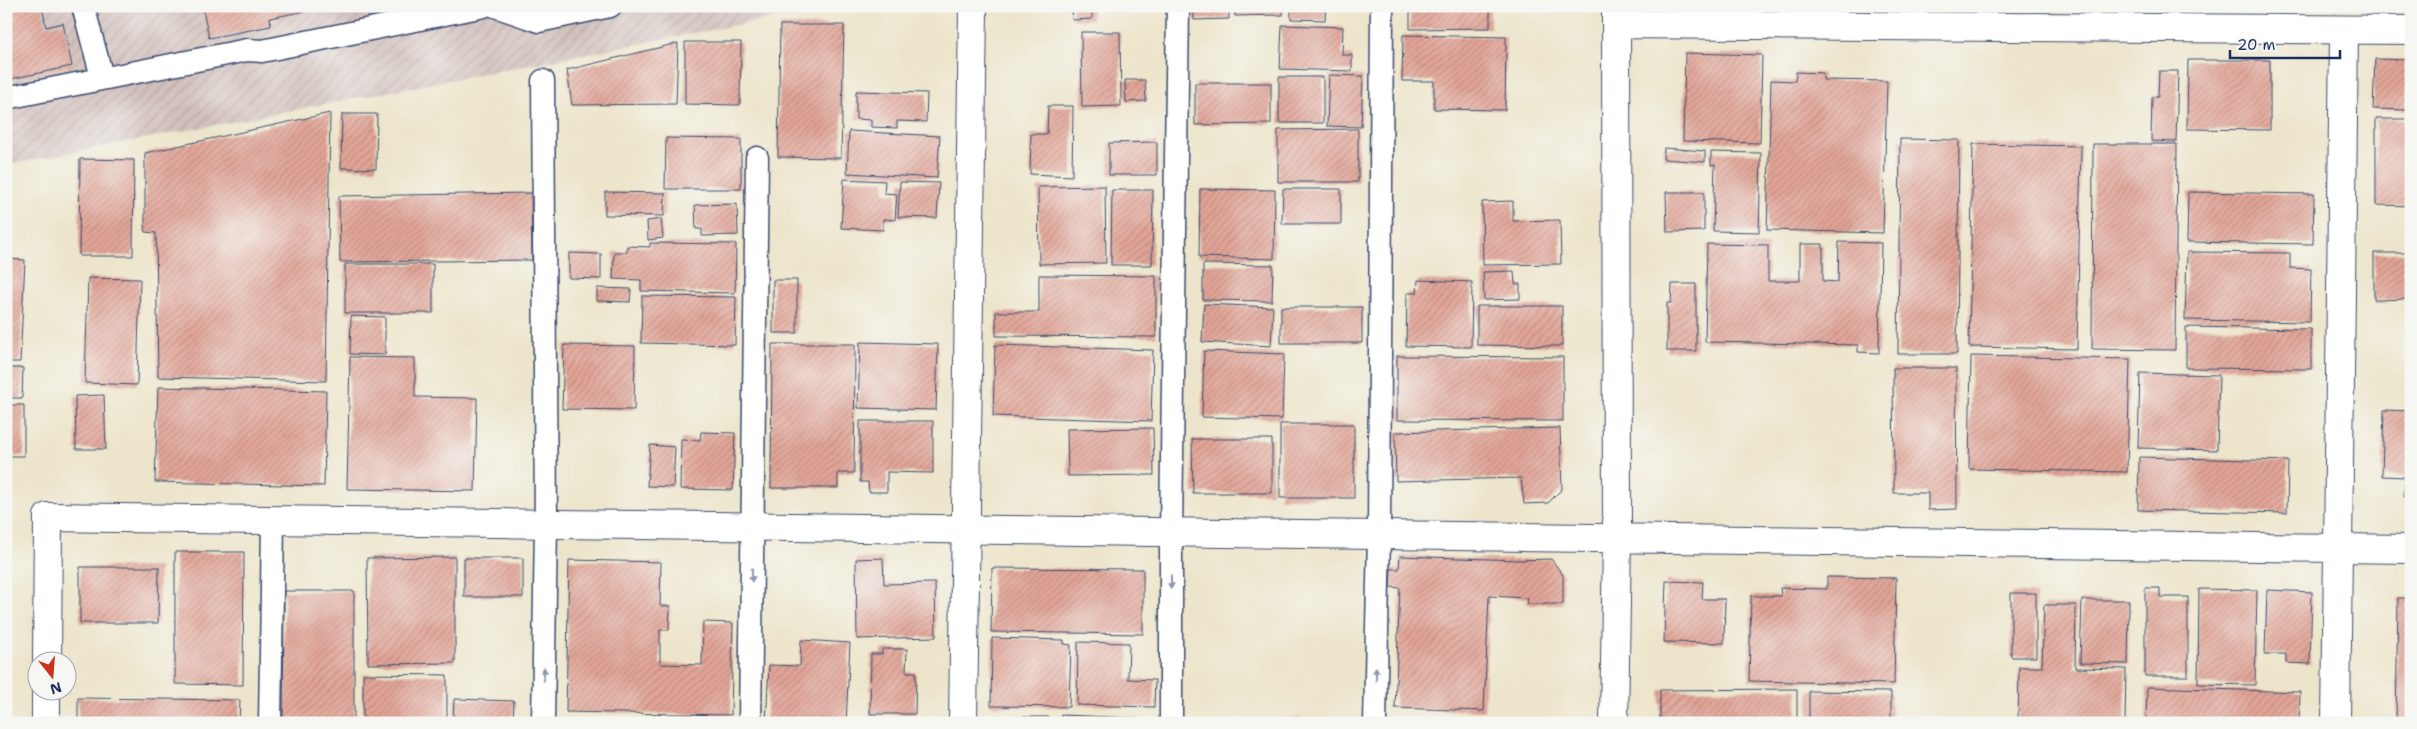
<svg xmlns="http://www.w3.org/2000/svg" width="2417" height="729" font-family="'Shantell Sans',sans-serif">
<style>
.industrial{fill:url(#industrial-furrows)}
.building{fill:url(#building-hatch)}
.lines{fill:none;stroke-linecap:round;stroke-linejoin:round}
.lane-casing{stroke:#3a4a6e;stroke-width:25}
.street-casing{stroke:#3a4a6e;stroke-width:30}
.secondary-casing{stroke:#3a4a6e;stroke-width:30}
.lane{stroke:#fff;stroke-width:22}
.street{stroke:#fff;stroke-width:28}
.secondary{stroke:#fff;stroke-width:28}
.oneway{fill:#8d97ae}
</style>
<defs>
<pattern id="industrial-furrows" width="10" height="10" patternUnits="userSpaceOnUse" patternTransform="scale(1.25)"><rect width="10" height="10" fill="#d1c0bc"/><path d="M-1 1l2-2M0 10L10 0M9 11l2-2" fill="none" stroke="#b3a5a4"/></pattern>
<pattern id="building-hatch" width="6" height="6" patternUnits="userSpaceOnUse" patternTransform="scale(1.25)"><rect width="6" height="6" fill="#e3a597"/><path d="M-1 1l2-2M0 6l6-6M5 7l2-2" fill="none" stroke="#b7877e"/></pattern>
</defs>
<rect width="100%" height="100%" fill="#f6f6f2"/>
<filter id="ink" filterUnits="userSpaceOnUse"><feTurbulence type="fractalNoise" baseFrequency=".02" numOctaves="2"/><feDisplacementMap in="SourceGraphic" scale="10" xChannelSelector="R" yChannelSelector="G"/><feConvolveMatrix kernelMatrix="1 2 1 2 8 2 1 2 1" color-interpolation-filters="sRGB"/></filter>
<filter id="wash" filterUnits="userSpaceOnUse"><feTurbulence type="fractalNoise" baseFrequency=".0096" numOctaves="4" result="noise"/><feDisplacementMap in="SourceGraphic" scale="20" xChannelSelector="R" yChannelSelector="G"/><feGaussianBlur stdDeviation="1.12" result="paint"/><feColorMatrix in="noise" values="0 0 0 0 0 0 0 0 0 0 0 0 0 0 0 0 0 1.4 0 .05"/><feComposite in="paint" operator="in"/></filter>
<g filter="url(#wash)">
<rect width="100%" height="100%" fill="#ede5cb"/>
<path class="industrial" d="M6,6H836L6,165Z"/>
<g id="blocks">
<path class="building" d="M16,6H42L46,27L63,23L72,66L6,80V8Z
M202,6H326V7L270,18L271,26L209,38Z
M1073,6H1092V19L1072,20Z
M1193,6H1229V19L1194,20Z
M1234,6H1283V15L1235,16Z
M1291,6H1326L1325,20L1291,19Z
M1410,6H1490V28L1410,29Z
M780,25H844L841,158L778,157Z
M1282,25L1343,27L1342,55H1352V71L1280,69Z
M1081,32H1120L1121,106L1082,107Z
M1403,35L1506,37L1505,110L1434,109V81H1402Z
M685,42H741L740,105L685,104Z
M678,43L676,104L572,105L567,70Z
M1685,53L1762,55L1760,143L1683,141Z
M2375,59L2410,60L2407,110L2373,109Z
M2188,60H2270V130L2187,129Z
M2159,71H2178L2176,142L2151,141L2152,97H2158Z
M1796,72L1823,73V80L1887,81L1883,233L1767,230L1771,80L1795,81Z
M1329,75L1363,76L1361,127L1327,126Z
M1279,77H1323V123H1279Z
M1125,80H1145L1146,101L1126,102Z
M1195,83H1271V124L1195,125Z
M856,91L927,93L926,122L897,121V128L871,127V120L856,119Z
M1048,106H1073L1072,176L1030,174L1031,134H1047Z
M330,113L326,381L158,377L156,233L145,232V153Z
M342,114H377L376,169L341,168Z
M2376,119H2411V206L2376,205Z
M1358,129V182H1278V130Z
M849,131L940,136L937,178L847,173Z
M666,138L741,139V189H665Z
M1900,139L1959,140L1957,354H1898Z
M1157,142V175H1109V143Z
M1973,144L2081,146L2077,349L1969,347Z
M2093,144H2177L2175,350L2092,349Z
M1664,148L1705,151V162L1663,159Z
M1711,152L1761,153L1759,232L1713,231L1715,164L1711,165Z
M80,159L134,160L133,256H79Z
M844,179L885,181L884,193L897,194L895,220L883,219V230L841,228Z
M900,182L939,183L937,218L898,217Z
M1105,186L1106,263L1039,264L1038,187Z
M1200,189L1275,190L1274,259L1199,257Z
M1283,189H1341V224H1282Z
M1112,190H1153L1152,265H1111Z
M605,192L665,193L664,216L605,215Z
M1666,192H1704V231L1667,232Z
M2188,192L2314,194L2313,244L2187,242Z
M531,193L532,260L340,262L339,196Z
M1513,201V221L1560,220L1561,264L1483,265L1482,202Z
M737,204L738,235L702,236V229H696L695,205Z
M661,219L663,238L648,240L647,221Z
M1839,242L1881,243L1879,353L1858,352V345L1705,342L1707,244L1768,245V281H1800V244H1823V281L1838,282Z
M650,243L736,244L735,293L641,291V280L613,279L614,252H627V246L650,247Z
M2187,252L2290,253V268L2311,269L2310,322L2185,320Z
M569,253L601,254V279L569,278Z
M2374,253H2411V299L2374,300Z
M6,259L25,260L20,362H6Z
M345,264H433V313H345Z
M1203,264L1273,265L1272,301L1203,300Z
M1514,271L1515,284H1520V299L1484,300L1483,272Z
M1039,275L1156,276V337L996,336V312H1039Z
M88,278L140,279L137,385L85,383Z
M773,280H797V333H773Z
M1418,280L1472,282L1471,347L1406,346L1407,293H1417Z
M1672,284H1696V351H1667V303H1671Z
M597,288L631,289L630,302L597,301Z
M642,296L736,297L735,345L641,343Z
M1204,304L1273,307L1271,346L1202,342Z
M1477,306H1562V346L1477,345Z
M1281,307H1362V343H1281Z
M351,316L385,317V355L350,354Z
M2186,327L2311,329V369L2186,368Z
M860,342L938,344L936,410L858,408Z
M772,344H855L854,473H838V488H771Z
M564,345L635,346L634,410L562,409Z
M995,345L1153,350L1151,421L993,416Z
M1204,351L1284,354L1282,419L1202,417Z
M1397,356L1563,357V421L1397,420Z
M1971,356L2130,359L2127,472L1969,469Z
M350,357L415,358V397L477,398L475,491L347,489Z
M6,368H23L22,398H6Z
M1893,368H1956L1957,509L1928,510V493H1894Z
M2140,373L2219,375L2217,450L2138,448Z
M158,387L326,391L324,486L155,482Z
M104,395L106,449H76L75,396Z
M6,405H24V456H6Z
M2384,410L2411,411V497H2404L2405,477L2382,476Z
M860,421H933V473L887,472V492H869L868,482H860Z
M1280,424H1354V498H1280Z
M1153,428L1154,475L1068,476L1067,429Z
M1560,428L1562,489L1548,503L1524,504L1521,478L1396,481L1395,432Z
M701,432L735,433L733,490L680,489L681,439L700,440Z
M1192,439H1272V493H1193Z
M650,445L675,447L673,487L647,486Z
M2139,457L2288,461L2287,513L2138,510Z
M175,552H244L243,685L175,684Z
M1400,556L1518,560L1551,559L1563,575V604H1527L1528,598L1489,596L1484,711L1395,708L1400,588L1390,587L1391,569H1399Z
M455,557V663L368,664L367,558Z
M464,558H523V597H464Z
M883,558L884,584L935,583L936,637L857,639L856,559Z
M569,560L661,562L660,606H670L669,630H660V664L702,665L703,622L733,623L731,715L566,712Z
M80,567H159L158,623H80Z
M992,568L1143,569V634L991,632Z
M1827,577L1896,578L1894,684L1749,681L1751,596H1781L1780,588L1827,589Z
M1666,581L1703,582L1702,599H1725L1724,643L1664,642Z
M2145,588H2160V597H2188V676H2145Z
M2199,589L2257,590L2255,685L2198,684Z
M2267,590L2312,592L2310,664L2286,663V654H2265Z
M284,591H354V723H283Z
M2011,593H2036V657H2011Z
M2398,598H2411V723H2396Z
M2082,600H2129L2128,664L2080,663Z
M2044,605H2076L2075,668L2126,669L2125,723H2018L2019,667H2042Z
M6,618H9L8,688H6Z
M992,638L1064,640V644L1071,645L1069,707L991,706Z
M801,640L850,643L846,723H766L769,665L800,666Z
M1078,642L1129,643L1128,679L1155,680L1154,707L1077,705Z
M882,649H907L906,672H916L915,714H870L871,654H882Z
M363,674L447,675V723H363Z
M2147,687L2300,692L2299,723H2146Z
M1797,689V723L1660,722V690Z
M1809,691L1891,692V723H1809Z
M78,698L240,700L239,723H78Z
M454,699L514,701L513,723H453Z
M1061,715L1137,718L1136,723H1060Z
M1001,717H1050V723H1001Z
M1278,718L1338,719V723H1278Z
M1917,720L1999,721V723H1917Z"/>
</g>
</g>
<g filter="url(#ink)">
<use href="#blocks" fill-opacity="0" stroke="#3a4a6e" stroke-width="1"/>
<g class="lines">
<g class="lane-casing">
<path id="lane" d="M83,6L102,77
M495,6L539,21L610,6
M6,98L247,50L262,51L484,6
M270,723L273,520
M543,723L546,524L543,81
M750,723L757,158
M1171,723V533L1178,6
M1375,723L1379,535L1382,6"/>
</g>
<g class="street-casing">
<path id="street" d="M47,662L48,517
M46,723V692
M963,723L973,9"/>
</g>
<g class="secondary-casing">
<path id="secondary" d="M1616,24L2411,30
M48,517L2411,549
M1614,723L1617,538L1616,6
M2336,723L2344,30"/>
</g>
<use href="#lane" class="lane"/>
<use href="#street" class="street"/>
<use href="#secondary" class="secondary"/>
</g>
<defs><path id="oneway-solid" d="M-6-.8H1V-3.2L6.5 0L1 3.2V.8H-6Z" transform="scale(1.25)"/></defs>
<g class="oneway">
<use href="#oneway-solid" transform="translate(752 575) rotate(91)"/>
<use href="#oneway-solid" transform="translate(1171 582) rotate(90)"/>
<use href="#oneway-solid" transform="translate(544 674) rotate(-89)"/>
<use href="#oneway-solid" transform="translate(1376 674) rotate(-89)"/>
</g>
</g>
<rect width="2417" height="729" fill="none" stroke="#f6f6f2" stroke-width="25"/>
<g transform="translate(52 676) rotate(163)"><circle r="24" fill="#f6f6f2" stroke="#9ea6b7"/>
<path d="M0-4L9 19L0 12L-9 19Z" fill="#c8321e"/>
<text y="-8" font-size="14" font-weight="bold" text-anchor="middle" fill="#1b2f5e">N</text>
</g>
<path d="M2230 50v8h110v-8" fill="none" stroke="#1b2f5e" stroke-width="2.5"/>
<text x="2237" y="50" font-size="15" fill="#1b2f5e" stroke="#f6f6f2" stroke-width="4" paint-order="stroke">20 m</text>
</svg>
